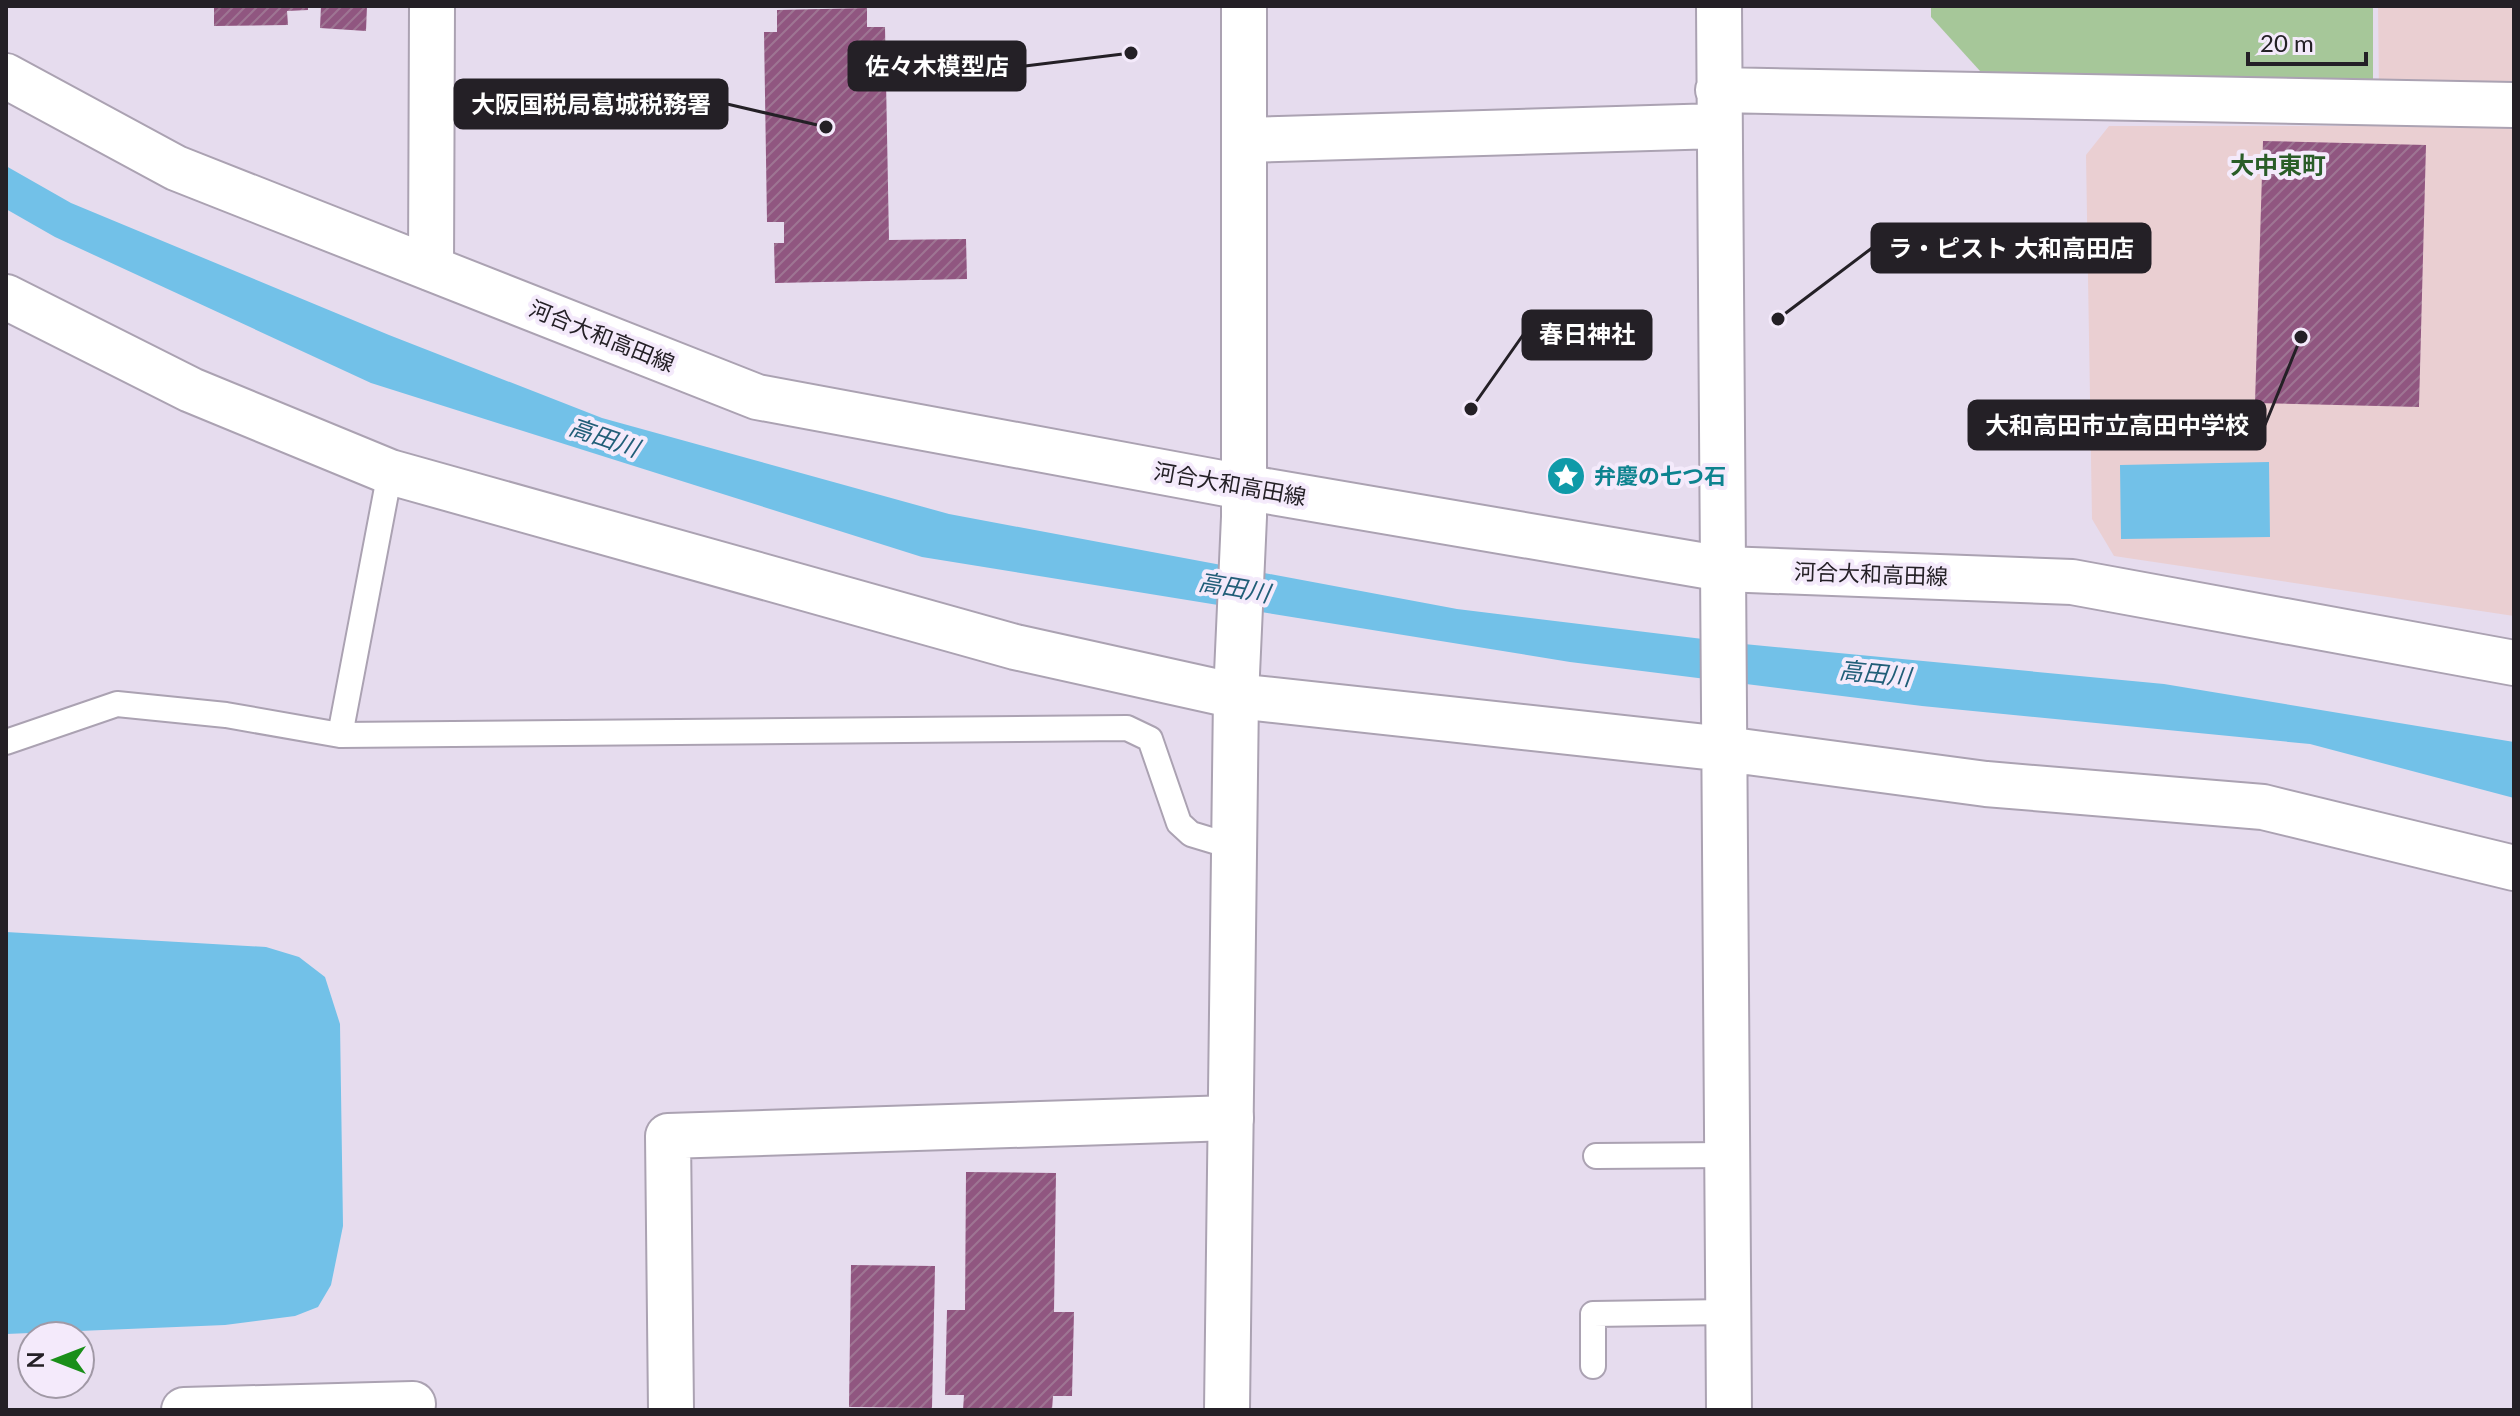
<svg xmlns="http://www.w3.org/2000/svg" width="2520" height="1416" font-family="Lato,'Noto Sans JP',sans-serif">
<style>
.education{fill:#eacfd2}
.garden{fill:#a6c799}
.water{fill:#72c1e8}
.building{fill:url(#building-hatch)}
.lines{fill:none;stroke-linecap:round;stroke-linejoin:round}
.service-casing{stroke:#aba2b2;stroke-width:28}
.minor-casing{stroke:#aba2b2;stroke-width:48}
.tertiary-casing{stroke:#aba2b2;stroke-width:48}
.secondary-casing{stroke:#aba2b2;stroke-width:48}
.service{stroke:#fff;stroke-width:24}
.minor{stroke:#fff;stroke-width:44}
.tertiary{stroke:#fff;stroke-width:44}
.secondary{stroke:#fff;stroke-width:44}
.labels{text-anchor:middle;stroke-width:8;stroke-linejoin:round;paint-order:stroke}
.street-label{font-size:22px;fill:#242026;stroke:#f4eafb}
.culture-label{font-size:22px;font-weight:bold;fill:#0d838f;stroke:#f4eafb;text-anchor:start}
.neighbourhood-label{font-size:24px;font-weight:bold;fill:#2a5d28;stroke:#f4eafb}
.water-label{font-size:24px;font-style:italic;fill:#215e78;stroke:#f4eafb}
.leader{fill:none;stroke:#242026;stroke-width:3}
.callout-dot{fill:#242026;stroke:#f4eafb;stroke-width:3}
.callout{fill:#242026;stroke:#242026;stroke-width:3}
.callout-label{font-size:24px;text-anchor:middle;font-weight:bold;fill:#fff}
</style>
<defs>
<pattern id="building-hatch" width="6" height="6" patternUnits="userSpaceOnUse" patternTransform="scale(2)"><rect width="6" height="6" fill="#905680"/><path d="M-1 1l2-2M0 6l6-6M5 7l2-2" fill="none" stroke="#9e7593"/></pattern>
</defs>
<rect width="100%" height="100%" fill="#e6dcee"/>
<path class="education" d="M2378,6H2514V94H2379Z
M2109,126H2514V616L2114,556L2092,519L2086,155Z"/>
<path class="garden" d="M1931,6H2373V86L1990,82L1931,17Z"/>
<path class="water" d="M6,166L71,203L389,335L602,418L949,514L1457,609L1744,644L2164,684L2514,742V798L2310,744L1922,706L1570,662L922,557L371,383L55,237L6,209Z
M2269,462L2270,537L2121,539L2120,465Z
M6,932L266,947L299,957L325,977L340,1024L343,1226L331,1285L318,1307L295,1316L225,1325L6,1334Z"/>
<path class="building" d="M214,6H308V10L287,11L288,25L214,26Z
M321,6H367L366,31L320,28Z
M867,8V27H885L889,240L966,239L967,279L775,283L774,243H784V222H767L764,32H777V10Z
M2263,141L2426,145L2419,407L2255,403Z
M966,1172L1056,1173L1054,1312H1074L1072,1396H1053L1052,1410H963L964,1395H945L947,1310H965Z
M851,1265L935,1266L932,1408L849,1407Z"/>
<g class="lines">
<g class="service-casing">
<path id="service" d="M340,735L390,472
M6,742L117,704L226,715L340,735L1127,728L1150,739L1179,823L1191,834L1234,847
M1596,1156L1727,1155
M1593,1366V1314L1728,1312"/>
</g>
<g class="minor-casing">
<path id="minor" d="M1719,6L1729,1410
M1718,90L2514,105
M1244,140L1718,126
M431,268L432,6
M6,297L191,390L390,472L1015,647L1236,696L1725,749L1986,784L2263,807L2514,868
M184,1410L413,1404L412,1410
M671,1410L668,1136L1231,1118"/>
</g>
<g class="tertiary-casing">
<path id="tertiary" d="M1227,1410L1236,696L1244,517V6"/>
</g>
<g class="secondary-casing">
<path id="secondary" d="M6,76L176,168L757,397L1243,487L1723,569L2072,582L2514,663"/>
</g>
<use href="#service" class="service"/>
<use href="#minor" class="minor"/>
<use href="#tertiary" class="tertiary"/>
<use href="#secondary" class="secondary"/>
</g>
<defs>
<g id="sight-disc" transform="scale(2)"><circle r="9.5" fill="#0f9aa8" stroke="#f4eafb"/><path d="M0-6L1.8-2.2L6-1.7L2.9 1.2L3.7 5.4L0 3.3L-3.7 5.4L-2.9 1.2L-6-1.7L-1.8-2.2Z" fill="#fff"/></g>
</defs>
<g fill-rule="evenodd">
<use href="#sight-disc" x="1566" y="476"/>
</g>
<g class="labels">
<g class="street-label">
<text transform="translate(602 336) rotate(22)" y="8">河合大和高田線</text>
<text transform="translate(1230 484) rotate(10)" y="8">河合大和高田線</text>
<text transform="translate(1871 574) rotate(2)" y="8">河合大和高田線</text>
</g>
<g class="culture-label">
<text x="1594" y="484">弁慶の七つ石</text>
</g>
<g class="neighbourhood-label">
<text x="2278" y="174">大中東町</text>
</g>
<g class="water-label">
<text transform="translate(604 438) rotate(19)" y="8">高田川</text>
<text transform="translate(1234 588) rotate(10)" y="8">高田川</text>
<text transform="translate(1875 674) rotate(6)" y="8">高田川</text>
</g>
</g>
<path class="leader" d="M1131 53L1025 66M826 127L727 104M1778 319L1872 248M1471 409L1523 335M2301 337L2265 425"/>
<g class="callout-dot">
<circle cx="1131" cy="53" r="8"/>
<circle cx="826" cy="127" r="8"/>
<circle cx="1778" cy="319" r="8"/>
<circle cx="1471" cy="409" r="8"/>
<circle cx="2301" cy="337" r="8"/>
</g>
<g class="callout">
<rect x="849" y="42" width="176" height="48" rx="8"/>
<rect x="455" y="80" width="272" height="48" rx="8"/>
<rect x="1872" y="224" width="278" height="48" rx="8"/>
<rect x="1523" y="311" width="128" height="48" rx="8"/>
<rect x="1969" y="401" width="296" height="48" rx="8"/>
</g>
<g class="callout-label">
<text x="937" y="75">佐々木模型店</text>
<text x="591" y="113">大阪国税局葛城税務署</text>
<text x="2011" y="257">ラ・ピスト 大和高田店</text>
<text x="1587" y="343">春日神社</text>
<text x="2117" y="434">大和高田市立高田中学校</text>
</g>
<rect width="2520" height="1416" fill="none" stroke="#242026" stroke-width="16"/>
<g transform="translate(56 1360) rotate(270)"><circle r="38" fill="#f4eafb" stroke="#a199a6" stroke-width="2"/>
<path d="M0-6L14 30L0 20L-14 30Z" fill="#1a8f19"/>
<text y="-12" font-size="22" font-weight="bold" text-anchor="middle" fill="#242026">N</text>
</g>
<path d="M2248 52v12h118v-12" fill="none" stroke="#242026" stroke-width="4"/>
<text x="2260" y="52" font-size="24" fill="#242026" stroke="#f4eafb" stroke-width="6" paint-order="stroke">20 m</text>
</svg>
